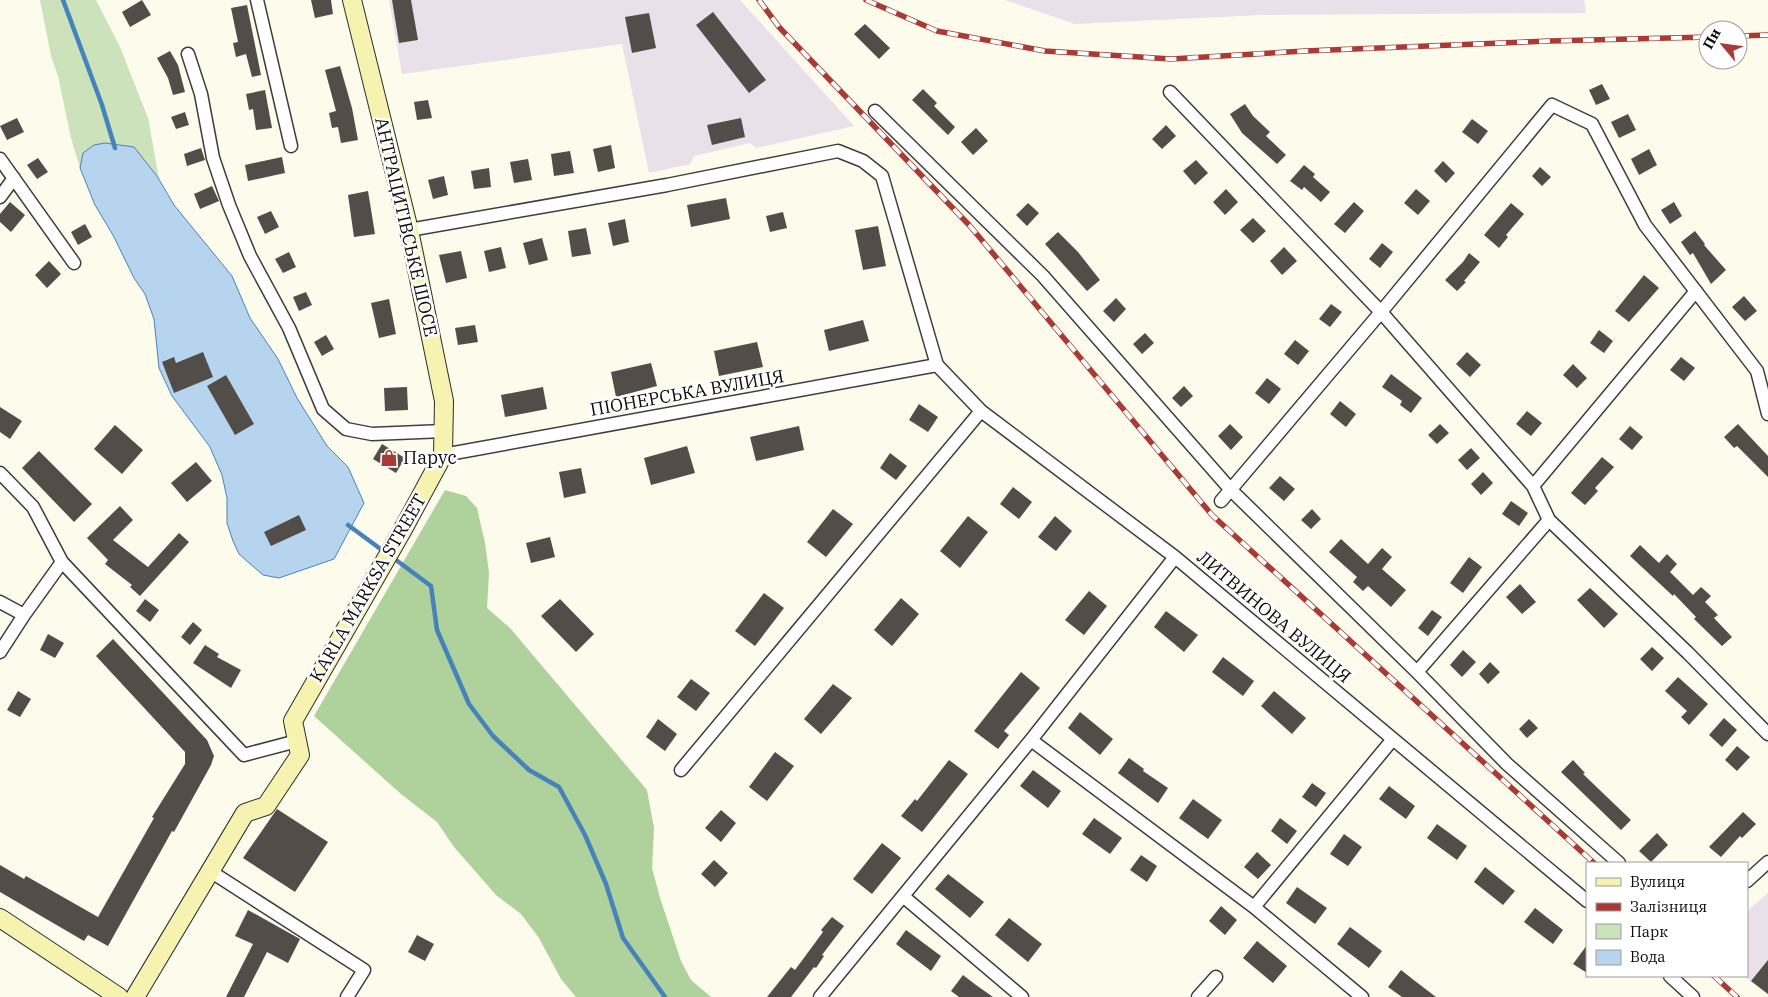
<svg xmlns="http://www.w3.org/2000/svg" width="1768" height="997" font-family="'IBM Plex Serif',serif">
<style>
.industrial{fill:#e9e0e9}
.green{fill:#cbe2ba}
.forest{fill:#afd19b}
.water{fill:#b7d4ee;stroke:#4783bb}
.lines{fill:none;stroke-linecap:round;stroke-linejoin:round}
.stream{stroke:#4783bb;stroke-width:4.5}
.building{fill:#524d49}
.street-casing{stroke:#3e3e3e;stroke-width:15}
.secondary-casing{stroke:#2d2d2d;stroke-width:20}
.street{stroke:#fff;stroke-width:12}
.secondary{stroke:#f5f3af;stroke-width:18}
.rail-casing{stroke:#a93a35;stroke-width:5.5}
.rail{stroke:#fff;stroke-width:4;stroke-dasharray:11;stroke-linecap:butt}
.labels{text-anchor:middle;stroke-width:5;stroke-linejoin:round;paint-order:stroke}
.street-label{font-size:18px;fill:#0b0b0b;stroke:#fff}
.poi-label{font-size:18px;fill:#0b0b0b;stroke:#fff;text-anchor:start}
</style>
<rect width="100%" height="100%" fill="#fdfbec"/>
<path class="industrial" d="M389,0H740L854,126L756,148L750,143L694,156L690,164L649,173L622,44L402,74Z
M1005,0H1584L1586,13L1261,15L1075,24Z
M1768,893V995L1744,976H1747V911Z"/>
<path class="green" d="M40,0H96L120,47L148,118L159,179L133,147L83,153L80,168L71,138L58,76L51,56Z"/>
<path class="forest" d="M445,490L466,496L477,508L485,543L489,573L487,608L510,628L647,790L654,828L652,868L660,898L681,961L691,980L711,997H576L561,979L539,938L521,914L496,895L454,847L437,822L401,794L314,716Z"/>
<path class="water" d="M105,143L134,147L157,176L174,205L232,276L250,318L278,359L297,398L327,446L348,467L364,503L334,559L279,578L263,575L239,554L233,541L227,523V498L222,475L210,447L172,396L159,368L154,319L145,294L134,278L113,235L95,205L80,168L83,153L94,145Z"/>
<g class="lines">
<path class="stream" d="M63,0L102,105L115,148
M348,525L386,553
M392,557L431,586L437,630L469,704L493,736L529,770L559,787L585,835L606,884L623,938L665,997"/>
</g>
<path class="building" d="M142,0L151,15L130,27L122,12Z
M311,0H331L333,14L315,18Z
M392,0H411L418,40L399,43Z
M247,5L261,75L252,77L246,54L236,57L233,43L238,42L231,8Z
M713,12L766,80L749,93L696,25Z
M649,13L656,48L632,53L625,17Z
M865,24L890,48L879,59L854,34Z
M170,51L178,65L185,92L173,95L168,78L157,58Z
M340,66L352,108L358,140L341,143L338,127L332,128L329,113L336,111L325,70Z
M1602,84L1610,99L1596,105L1589,90Z
M923,89L937,103L934,106L955,127L948,135L912,100Z
M265,90L272,128L256,130L253,109L249,110L246,94Z
M428,100L432,118L417,120L414,102Z
M1245,104L1253,116L1270,132L1266,136L1286,155L1277,164L1242,133L1230,114Z
M185,112L189,125L176,129L171,117Z
M1628,114L1636,130L1619,138L1611,122Z
M17,118L24,132L7,140L0,126Z
M741,118L745,137L712,145L707,125Z
M1472,119L1488,131L1478,144L1462,132Z
M1166,125L1176,136L1162,149L1152,139Z
M976,128L988,141L973,155L961,142Z
M611,145L615,168L598,172L593,149Z
M201,148L205,160L187,166L184,154Z
M1649,149L1657,165L1639,175L1631,159Z
M570,151L574,173L554,176L551,154Z
M282,157L285,173L248,181L245,165Z
M38,158L48,172L37,179L27,165Z
M528,159L532,180L514,183L510,162Z
M1196,160L1208,173L1195,185L1183,171Z
M1443,161L1455,173L1446,183L1434,171Z
M1304,165L1315,174L1313,177L1330,192L1321,202L1304,187L1302,190L1290,181Z
M1540,167L1551,177L1542,186L1532,176Z
M489,168L491,187L474,189L471,171Z
M444,176L448,195L433,199L428,180Z
M212,186L219,201L200,209L194,194Z
M1226,189L1238,202L1225,215L1213,202Z
M1416,189L1430,201L1418,215L1404,203Z
M368,191L375,234L354,237L348,195Z
M726,198L730,219L691,227L687,205Z
M10,202L25,215L11,232L0,222V214Z
M1354,202L1364,211L1345,233L1334,224Z
M1674,202L1682,216L1670,224L1661,210Z
M1028,203L1039,213L1027,226L1016,215Z
M1511,203L1524,214L1506,235L1508,237L1499,248L1484,235Z
M271,211L279,227L265,234L257,217Z
M783,212L787,228L770,232L766,216Z
M1253,218L1266,231L1253,243L1240,230Z
M625,219L629,242L613,246L608,223Z
M85,224L92,237L78,245L71,232Z
M878,226L886,266L863,270L855,230Z
M586,228L591,254L572,257L568,231Z
M1695,231L1705,244L1704,245L1726,270L1711,284L1693,253L1690,255L1681,242Z
M1058,232L1078,252L1100,280L1087,291L1045,244Z
M542,238L548,260L529,265L523,243Z
M1382,243L1393,252L1380,268L1369,259Z
M501,247L506,268L489,272L484,251Z
M1284,247L1297,261L1282,275L1270,261Z
M461,251L467,278L446,283L439,255Z
M289,252L296,267L283,273L275,259Z
M1469,253L1480,262L1464,281L1466,282L1457,291L1445,280L1463,262Z
M49,261L61,274L47,288L35,275Z
M1644,275L1659,288L1629,322L1615,311Z
M306,292L312,305L299,311L293,297Z
M1744,296L1757,311L1745,321L1732,307Z
M1116,298L1126,309L1114,322L1103,311Z
M389,299L396,334L379,338L371,303Z
M1331,304L1342,312L1330,327L1319,319Z
M863,320L869,341L829,351L824,330Z
M475,325L478,342L458,345L455,328Z
M1599,330L1613,341L1604,353L1590,343Z
M1145,333L1154,343L1142,354L1133,344Z
M326,335L334,349L322,356L314,342Z
M1295,340L1309,351L1298,365L1284,354Z
M757,342L763,367L719,376L714,351Z
M203,352L213,377L174,393L162,362L174,357L176,363Z
M1467,352L1481,365L1470,377L1456,364Z
M1681,357L1695,368L1684,381L1670,370Z
M651,363L657,386L616,397L611,372Z
M1573,364L1587,378L1577,388L1563,375Z
M1391,374L1422,398L1411,413L1400,405L1402,401L1382,387Z
M226,375L254,424L235,435L207,386Z
M1267,378L1281,389L1269,404L1255,393Z
M1184,386L1193,396L1181,407L1172,398Z
M407,387L408,410L385,411L384,388Z
M543,387L547,409L505,417L501,395Z
M1340,401L1356,414L1346,427L1330,414Z
M919,404L938,417L928,432L909,420Z
M0,407L22,421L10,439L0,432Z
M1527,411L1542,423L1531,436L1516,424Z
M1230,424L1243,437L1231,450L1218,436Z
M1440,424L1449,433L1437,444L1428,435Z
M1738,424L1768,456V477L1737,446L1734,448L1724,437Z
M115,425L143,450L122,474L94,449Z
M799,426L804,450L756,461L750,437Z
M1630,426L1643,437L1632,450L1619,439Z
M382,444L405,458L396,473L373,459Z
M687,446L695,473L651,485L644,458Z
M1471,448L1480,458L1467,470L1458,460Z
M39,451L92,504L74,522L22,468Z
M890,453L907,466L896,480L880,468Z
M1602,457L1614,467L1595,488L1598,491L1585,505L1571,493Z
M196,462L212,481L187,502L171,483Z
M581,468L586,493L564,498L559,472Z
M1483,472L1493,483L1481,495L1471,484Z
M1280,476L1295,489L1284,501L1269,488Z
M1013,487L1032,502L1019,519L1000,504Z
M1511,501L1528,513L1519,526L1502,514Z
M120,506L133,520L113,540L148,567L179,533L189,542L140,596L130,587L132,585L105,564L108,560L87,538Z
M833,509L853,524L826,557L807,542Z
M1312,509L1321,519L1311,529L1301,520Z
M299,515L306,530L271,546L264,532Z
M968,516L988,532L960,568L940,551Z
M1055,516L1072,531L1056,551L1038,537Z
M550,537L555,557L531,563L526,543Z
M1341,539L1368,564L1382,548L1392,557L1382,569L1406,590L1391,607L1368,586L1363,591L1353,582L1357,577L1329,552Z
M1640,545L1659,563L1667,554L1677,564L1670,572L1693,595L1701,587L1711,596L1705,602L1718,615L1714,618L1732,637L1722,646L1694,619L1696,617L1674,594L1673,596L1630,556Z
M1469,557L1482,567L1463,593L1450,583Z
M1520,584L1536,602L1522,614L1506,597Z
M1590,588L1618,614L1604,628L1577,600Z
M1089,591L1107,606L1084,635L1065,620Z
M764,593L784,608L755,646L735,631Z
M901,598L919,614L892,646L874,630Z
M145,599L159,610L150,622L136,611Z
M560,599L594,634L576,652L541,616Z
M1432,610L1442,617L1428,636L1418,628Z
M1166,611L1198,635L1184,652L1154,627Z
M193,622L202,630L190,645L181,637Z
M48,634L64,643L55,658L40,650Z
M113,639L207,740L214,756L211,765L174,832L172,831L108,946L88,935L84,941L0,892V865L24,879L26,876L98,917L154,818L152,817L185,764V752L96,656Z
M205,645L219,654L217,657L241,670L231,688L193,663Z
M1652,647L1664,658L1652,671L1640,659Z
M1463,650L1476,662L1462,677L1450,665Z
M1223,657L1254,681L1243,696L1212,672Z
M1490,662L1500,672L1488,684L1479,674Z
M1021,672L1040,688L1004,731L1009,735L998,749L974,731Z
M1678,677L1708,704L1689,725L1681,717L1687,711L1665,691Z
M691,679L710,693L696,711L677,697Z
M833,684L852,698L821,734L804,719Z
M18,691L31,699L20,717L7,710Z
M1274,691L1306,718L1292,734L1261,706Z
M1080,712L1113,739L1100,755L1068,728Z
M1724,718L1737,730L1722,747L1709,735Z
M658,719L677,734L665,751L646,737Z
M1529,719L1538,728L1527,738L1519,729Z
M1737,746L1750,757L1737,771L1725,760Z
M775,752L794,766L767,801L749,787Z
M1129,758L1144,769L1143,771L1168,788L1158,803L1118,773Z
M949,760L968,774L922,832L901,816L915,799L917,801Z
M1573,760L1585,773L1583,774L1631,820L1621,830L1561,772Z
M1033,770L1061,791L1048,808L1020,786Z
M1312,783L1326,793L1316,807L1302,797Z
M1389,786L1415,806L1406,819L1379,799Z
M1193,799L1222,820L1208,839L1179,818Z
M277,809L328,842L295,892L243,858Z
M721,810L736,823L721,842L705,828Z
M1743,812L1756,824L1742,838L1740,836L1721,857L1709,847Z
M1094,818L1122,838L1110,854L1082,834Z
M1280,818L1297,831L1287,844L1271,831Z
M1437,824L1467,846L1457,860L1427,838Z
M1657,833L1668,845L1651,862L1639,851Z
M1344,834L1362,847L1348,866L1330,854Z
M882,843L901,858L872,894L853,879Z
M1257,852L1271,865L1258,879L1244,867Z
M1141,855L1157,866L1147,882L1130,870Z
M714,860L728,873L715,887L701,874Z
M1485,867L1515,891L1503,905L1474,882Z
M948,874L984,902L970,918L935,889Z
M1297,887L1327,908L1315,924L1286,903Z
M1221,906L1237,920L1225,935L1209,921Z
M1535,908L1563,930L1553,944L1524,922Z
M248,910L300,939L288,963L267,952L244,997H226L253,944L235,936Z
M832,917L844,926L822,955L824,956L816,968L814,967L791,997H767L791,967L795,970L823,932L821,930Z
M1009,918L1042,944L1028,962L995,935Z
M1350,927L1382,951L1369,968L1337,944Z
M906,930L941,956L931,971L896,944Z
M417,935L434,944L425,961L408,952Z
M1257,941L1287,966L1273,983L1243,958Z
M1587,945V973L1573,964Z
M1768,960V994L1751,981Z
M1401,970L1415,981L1436,997H1402L1388,987Z
M963,975L976,985L993,997H959L951,991Z"/>
<g class="lines">
<g class="street-casing">
<path id="street" d="M257,0L291,146
M188,54L201,94L213,158L229,205L250,256L289,328L323,409L346,429L372,434L444,431
M1170,92L1381,312L1533,486L1549,520L1688,653L1768,734
M875,111L1043,276L1231,490L1417,672L1507,764L1619,863
M0,159L74,263
M0,197L14,178
M409,230L667,185L838,151L863,161L882,176L937,365L981,411L1175,557L1587,901
M443,455L937,365
M0,473L33,507L62,562L244,755L297,741
M1533,486L1696,291
M1221,501L1381,312L1552,105L1592,124L1645,225L1757,371L1768,414
M0,602L24,615
M0,652L24,615L62,562
M1417,672L1549,520
M1031,740L1254,907L1362,997
M681,770L981,411
M210,871L364,970L347,997
M1747,881L1768,862
M904,897L1022,997
M1254,907L1393,739
M1670,976L1693,997
M820,997L1031,740L1175,557
M1198,997L1216,977"/>
</g>
<g class="secondary-casing">
<path id="secondary" d="M0,918L119,997
M135,997L245,813L266,806L300,755L293,721L402,531L443,455L444,401L409,230L352,0"/>
</g>
<use href="#street" class="street"/>
<use href="#secondary" class="secondary"/>
<g class="rail-casing">
<path id="rail" d="M759,0L779,27L970,226L1212,515L1594,863
M866,0L937,31L1045,51L1171,59L1305,51L1550,41L1708,37
M1738,36L1768,35
M1714,976L1737,997"/>
</g>
<use href="#rail" class="rail"/>
</g>
<defs>
<g id="shop-bare" transform="scale(1.35)"><path d="M-5-2.5h2.3a2.7 3.5 0 0 1 5.4 0H5L5.5 6h-11ZM-1.5-2.5h3a1.5 2.3 0 0 0-3 0Z" fill="#a93a35" stroke="#fff" stroke-width="2.5" paint-order="stroke"/></g>
</defs>
<g fill-rule="evenodd">
<use href="#shop-bare" x="389" y="458"/>
</g>
<g class="labels">
<g class="street-label">
<text transform="translate(406 227) rotate(77)" y="6">АНТРАЦИТІВСЬКЕ ШОСЕ</text>
<text transform="translate(687 393) rotate(-10)" y="6">ПІОНЕРСЬКА ВУЛИЦЯ</text>
<text transform="translate(368 588) rotate(-60)" y="6">KARLA MARKSA STREET</text>
<text transform="translate(1274 617) rotate(40)" y="6">ЛИТВИНОВА ВУЛИЦЯ</text>
</g>
<g class="poi-label">
<text x="403" y="464">Парус</text>
</g>
</g>
<rect x="1586" y="862" width="162" height="115" fill="#ffffff" stroke="#9d9d9d"/>
<rect x="1596" y="878" width="25" height="8" fill="#f5f3af" stroke="#9d9d9d"/>
<text x="1630" y="887" font-size="15" fill="#0b0b0b">Вулиця</text>
<rect x="1596" y="903" width="25" height="8" fill="#a93a35" stroke="#9d9d9d"/>
<text x="1630" y="912" font-size="15" fill="#0b0b0b">Залізниця</text>
<rect x="1596" y="924" width="25" height="15" fill="#cbe2ba" stroke="#9d9d9d"/>
<text x="1630" y="937" font-size="15" fill="#0b0b0b">Парк</text>
<rect x="1596" y="950" width="25" height="15" fill="#b7d4ee" stroke="#9d9d9d"/>
<text x="1630" y="962" font-size="15" fill="#0b0b0b">Вода</text>
<g transform="translate(1723 45) rotate(299)"><circle r="24" fill="#ffffff" stroke="#9d9d9d"/>
<path d="M0-4L9 19L0 12L-9 19Z" fill="#a93a35"/>
<text y="-8" font-size="14" font-weight="bold" text-anchor="middle" fill="#0b0b0b">Пн</text>
</g>
</svg>
